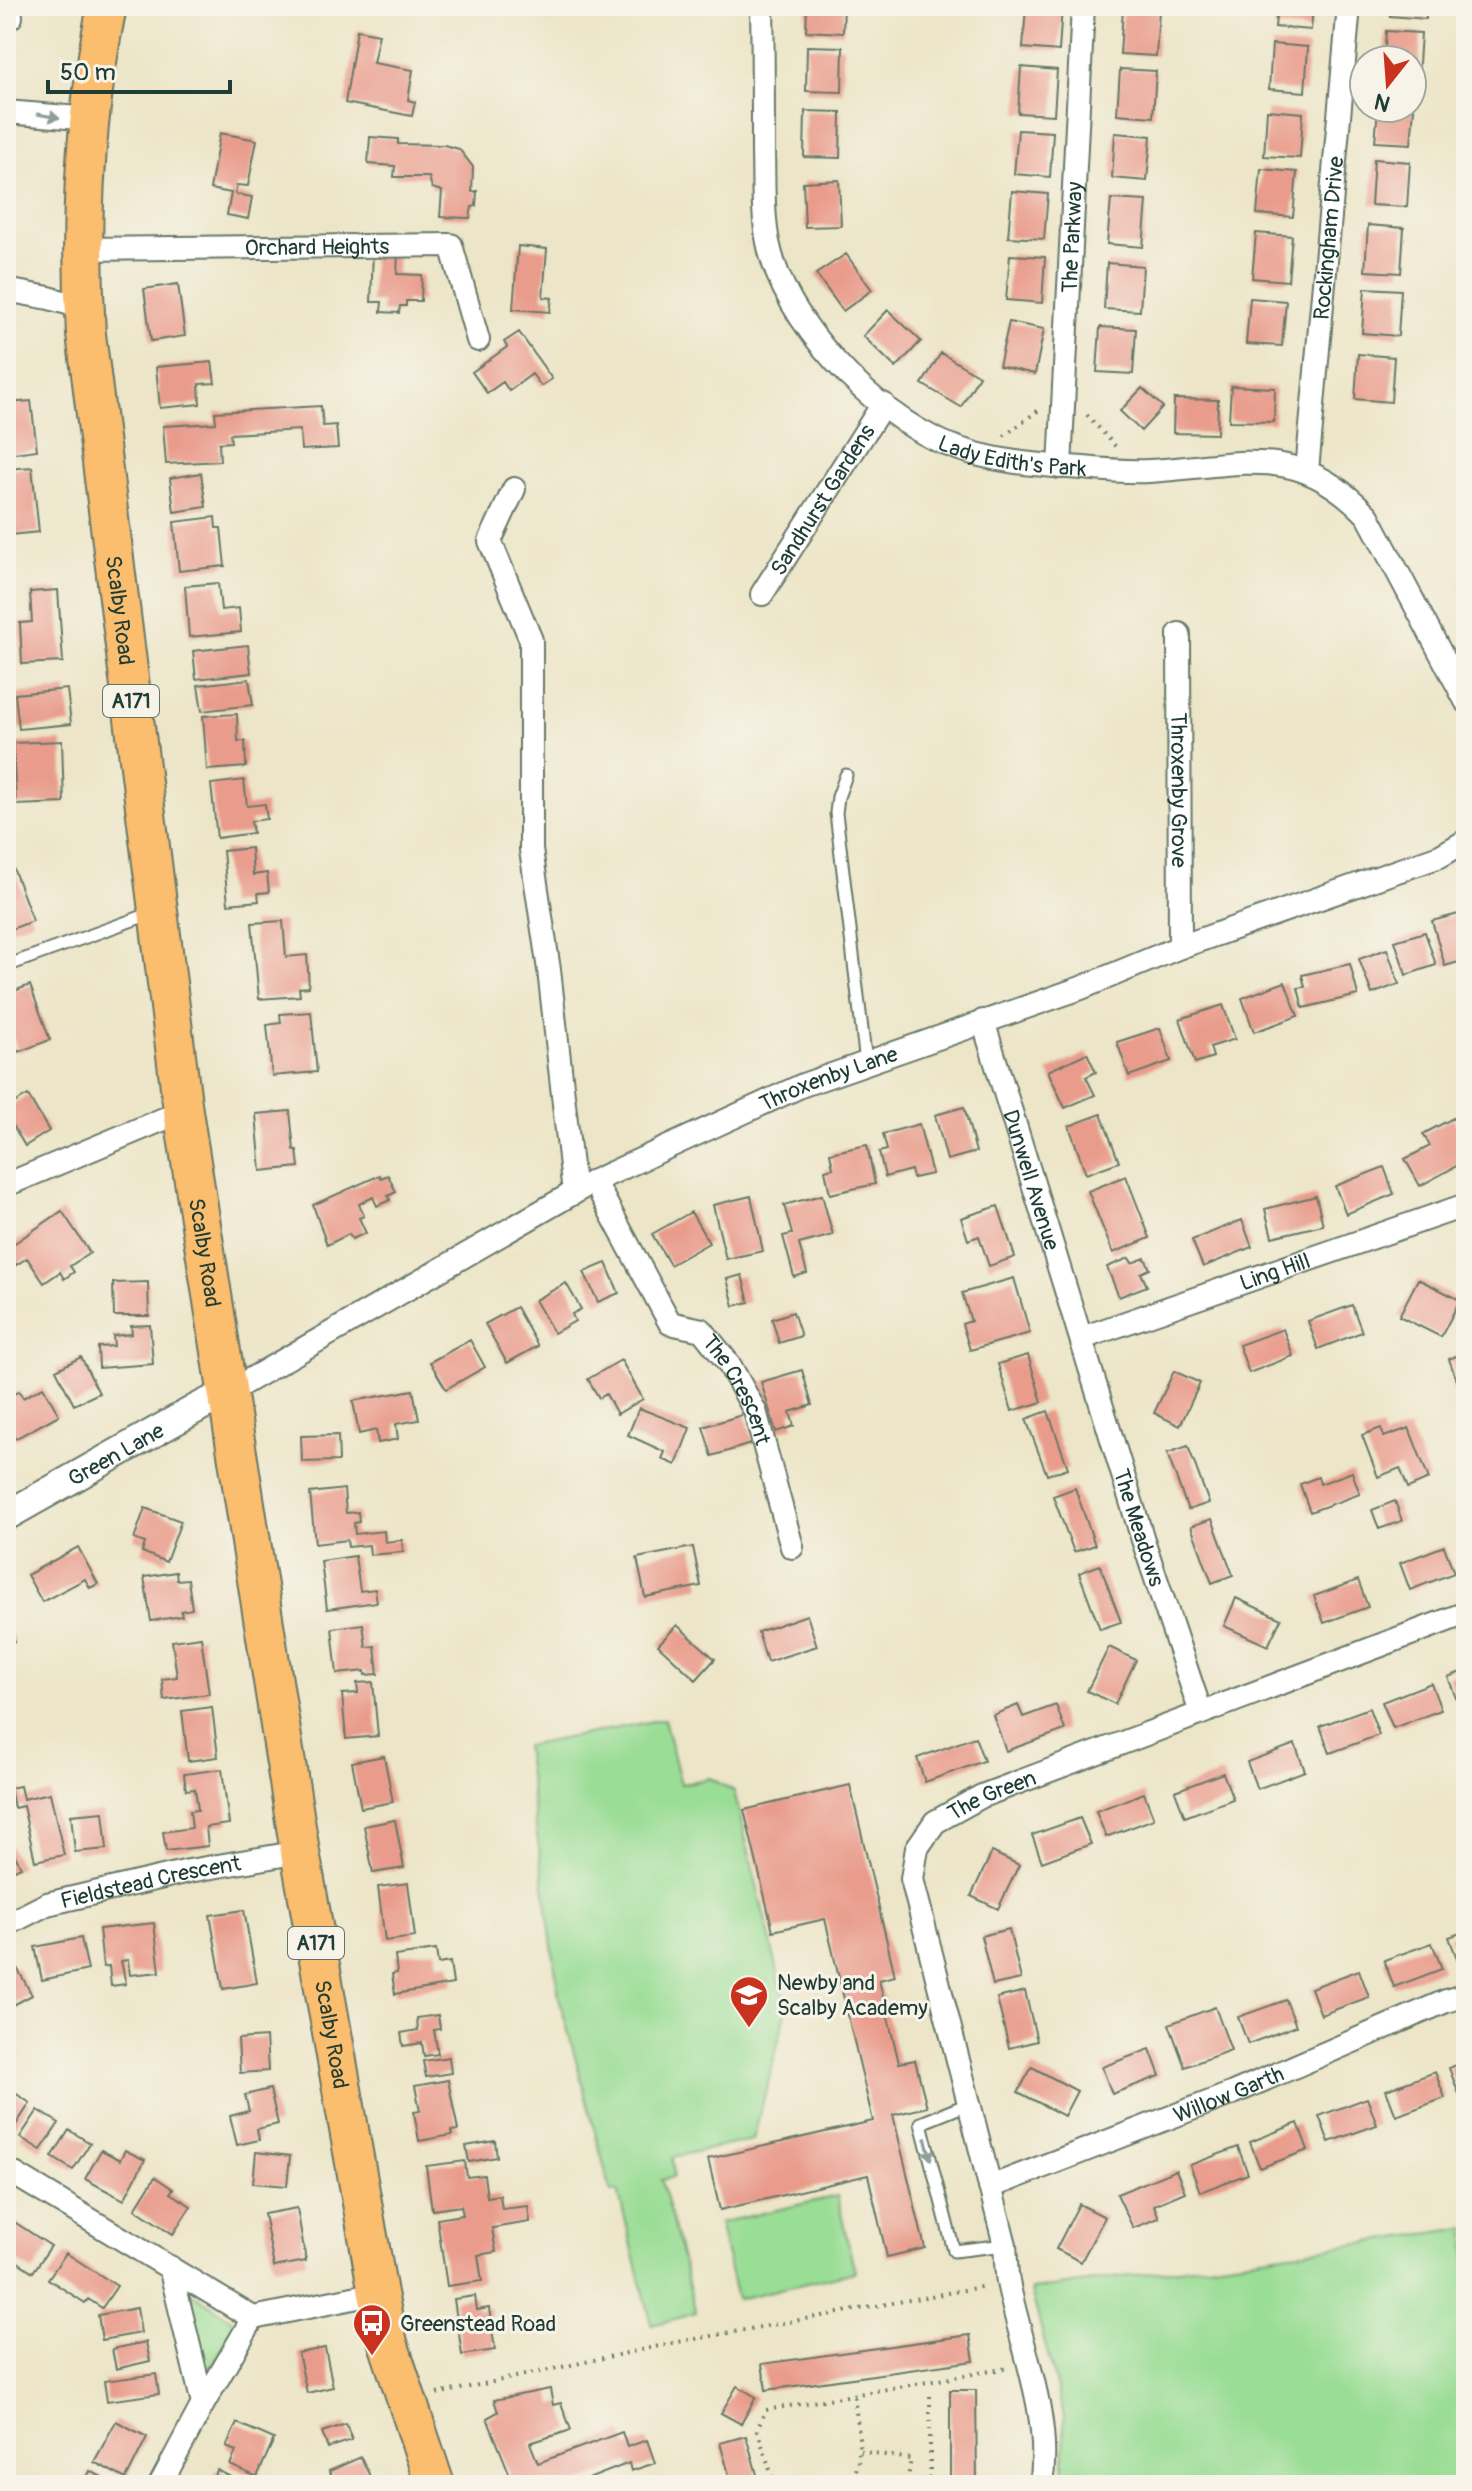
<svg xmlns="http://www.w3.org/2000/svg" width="1472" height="2491" font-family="Pangolin,sans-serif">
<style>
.green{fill:#9add95;stroke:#5c8d64;stroke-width:2}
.building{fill:#e99c8c}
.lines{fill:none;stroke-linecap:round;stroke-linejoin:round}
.service-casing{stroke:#677867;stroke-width:15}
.minor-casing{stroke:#677867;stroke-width:26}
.tertiary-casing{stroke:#677867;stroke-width:32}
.trunk-casing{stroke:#677867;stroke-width:42}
.path{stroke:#677867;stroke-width:4;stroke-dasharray:2 6;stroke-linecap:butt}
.service{stroke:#fff;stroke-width:11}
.minor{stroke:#fff;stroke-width:22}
.tertiary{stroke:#fff;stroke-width:28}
.trunk{stroke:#fbbd6e;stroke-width:38}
.oneway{fill:#8f9e9a}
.labels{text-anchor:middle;stroke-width:6;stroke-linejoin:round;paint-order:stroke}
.shield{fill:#f7f3e8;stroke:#60746a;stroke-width:2}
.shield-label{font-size:20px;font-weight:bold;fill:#1f3d34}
.street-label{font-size:22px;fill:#1f3d34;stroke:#f7f3e8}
.poi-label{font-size:22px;fill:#1f3d34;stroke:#f7f3e8;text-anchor:start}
</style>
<rect width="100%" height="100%" fill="#f7f3e8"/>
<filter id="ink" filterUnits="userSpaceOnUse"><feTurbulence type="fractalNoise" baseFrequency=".0125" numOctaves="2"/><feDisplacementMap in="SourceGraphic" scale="16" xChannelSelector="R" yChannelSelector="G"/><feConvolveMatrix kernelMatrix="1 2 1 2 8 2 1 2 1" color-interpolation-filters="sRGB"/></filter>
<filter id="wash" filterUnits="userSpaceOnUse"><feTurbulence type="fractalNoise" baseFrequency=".006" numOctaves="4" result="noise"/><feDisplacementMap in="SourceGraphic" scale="32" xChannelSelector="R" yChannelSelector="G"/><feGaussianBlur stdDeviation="1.8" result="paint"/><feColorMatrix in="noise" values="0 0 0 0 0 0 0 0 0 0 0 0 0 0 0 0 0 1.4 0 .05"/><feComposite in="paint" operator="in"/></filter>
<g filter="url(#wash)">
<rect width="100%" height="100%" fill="#ece5c7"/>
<path class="green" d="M664,1719L681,1784L710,1778L734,1791L787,2009L753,2140L672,2157L674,2177L661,2180L696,2313L652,2325L618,2191L611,2192L559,1997L525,1746Z
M837,2196L855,2272L737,2299L719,2223Z
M1466,2228V2485H1064V2416L1031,2290Z
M192,2293L236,2322L213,2365L204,2369L185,2300Z"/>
<g id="blocks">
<path class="building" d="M807,6H844L843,33L806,31Z
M1026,6H1062L1059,51L1023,48Z
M1277,6H1313L1311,30L1275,27Z
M1390,6H1427L1426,19L1390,16Z
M1123,9L1159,11L1156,56L1120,54Z
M357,30L379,34L373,63L413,70L408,100L415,102L412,116L345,103Z
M1386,31L1421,33L1418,79L1412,78V60H1384Z
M1272,44L1308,47L1305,92L1269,89Z
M807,46L843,47L842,92L806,91Z
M1021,67L1057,70L1054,115L1018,113Z
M1120,69L1156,71L1153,117L1117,114Z
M1378,108H1414L1411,144L1375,142Z
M1267,110L1303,113L1300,158L1264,156Z
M805,111L841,112L840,158L804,157Z
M1018,130L1053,132L1050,177L1014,174Z
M220,133L257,140L248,186L237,185L235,194L252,197L248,219L227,215L231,193L210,189Z
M1115,133L1151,136L1147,181L1112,178Z
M370,137L398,139V144L444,145L459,149L473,167L472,192L477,191L476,206L472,207L470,218L440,217L442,191L432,188L429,177H394L395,166L368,164Z
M1374,159L1410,162L1407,207L1371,205Z
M1261,169L1297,172L1293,217L1257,214Z
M839,180L841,226L805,227L803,182Z
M1012,191L1048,194L1044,239L1008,237Z
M1111,199L1147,201L1143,247L1107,244Z
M1368,225L1404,228L1401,273L1365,271Z
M1256,233L1292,236L1288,281L1252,278Z
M518,246L547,249L543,297L552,298L550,312L513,309Z
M373,251L398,252L397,274L422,275L421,301H406V306H400L399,313L381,312L382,302H371Z
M846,254L872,290L843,311L816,274Z
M1010,255L1045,257L1042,303L1006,300Z
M1107,263L1143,266L1140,311L1104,309Z
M178,284L185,336L151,341L144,289Z
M1365,288L1401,290L1398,336L1362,333Z
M1250,298L1286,301L1282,346L1246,344Z
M888,310L921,341L896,368L863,336Z
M1009,322L1044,329L1035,374L999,366Z
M1100,327L1136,329L1133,374L1097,372Z
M519,332L552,379L541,386L532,374L509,391L503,382L487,393L472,372L507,347L504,342Z
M941,353L979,376L961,407L922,384Z
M1358,354L1394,357L1391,402L1355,399Z
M212,362L215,383L199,384L200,404L160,408L156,367Z
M1231,386L1275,388L1274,422L1229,421Z
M1142,388L1163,407L1141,431L1120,411Z
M1174,399L1218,400L1217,434L1173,433Z
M31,401L37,450L6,454V435L13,434L9,403Z
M321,406L323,426L336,425L338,448L301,450L300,430L230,434L231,442L219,443L220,461L166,464L163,426L216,423L215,412Z
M32,467L39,532L10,535L6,469Z
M201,473L206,507L174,512L170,478Z
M215,517L216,528H221L225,566L179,571L174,522Z
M218,583L221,610L239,608L241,632L189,637L185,586Z
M58,590L63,662L22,664L20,623L32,622L30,592Z
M248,645L251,673L196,679L193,651Z
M249,679L253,705L202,711L198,685Z
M67,689L71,724L19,729L15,694Z
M237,714L238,741H245L246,767L207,770L203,716Z
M62,741L64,803L16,805L13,743Z
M244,780L247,806L265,804L267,819L251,821L253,833L217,838L211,784Z
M251,848L253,875L267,873L269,892L258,893L259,901L228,904L223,851Z
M12,865L33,921L6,931V867Z
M1466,912V960L1445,966L1432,921Z
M283,921L286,957L307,955L309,987L299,988L300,996L259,999L252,923Z
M1425,932L1436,965L1406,975L1395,941Z
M1387,949L1399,984L1372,994L1359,959Z
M1350,964L1358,995L1303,1008L1298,988L1305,987L1302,975Z
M1285,982L1298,1016L1254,1032L1242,998Z
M30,985L50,1040L18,1052L6,1020V994Z
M1223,1005L1235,1039L1210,1047L1213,1057L1195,1063L1180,1019Z
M311,1012L317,1072L272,1076L267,1025L281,1023L280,1014Z
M1160,1028L1171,1061L1129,1076L1117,1042Z
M1087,1053L1096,1072L1086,1077L1095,1095L1065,1108L1048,1071Z
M28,1095L49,1131L25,1146L6,1114V1108Z
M964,1107L976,1152L947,1160L935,1115Z
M290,1111L294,1150H297L299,1167L261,1171L256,1114Z
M1101,1114L1119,1162L1086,1174L1069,1126Z
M1453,1118L1466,1141V1161L1420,1186L1405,1159L1430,1146L1423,1134Z
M919,1124L932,1174L913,1178L911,1170L885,1177L879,1152L887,1150L883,1134Z
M867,1145L875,1184L830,1194L825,1170L833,1168L830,1153Z
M1384,1167L1394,1194L1346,1214L1335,1186Z
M380,1175L381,1178L388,1175L396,1192L388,1196L390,1200L377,1206L373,1197L359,1204L364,1216L359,1218L366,1233L352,1239L349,1234L327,1245L313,1205Z
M1126,1176L1150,1238L1113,1253L1088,1191Z
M822,1195L833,1235L799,1244L807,1273L794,1277L783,1236L792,1234L784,1205Z
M751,1196L763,1251L726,1259L713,1205Z
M1316,1196L1323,1225L1272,1237L1265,1209Z
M998,1206L1015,1257L989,1266L979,1236L968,1240L961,1218Z
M62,1211L90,1253L70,1266L74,1272L64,1279L60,1272L44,1283L27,1258L16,1265L6,1249Z
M691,1212L709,1243L670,1265L652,1234Z
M1242,1220L1252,1247L1203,1267L1192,1240Z
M1129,1258L1132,1263L1145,1258L1150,1269L1141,1273L1147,1286L1119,1297L1107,1267Z
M606,1263L619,1293L598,1302L584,1272Z
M742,1275L749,1302L734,1306L727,1279Z
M1014,1278L1030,1333L970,1350L962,1324L971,1321L962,1293Z
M1418,1279L1460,1300L1441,1337L1399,1316Z
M148,1282L149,1316H114L113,1283Z
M566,1283L581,1309L572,1314L575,1321L554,1333L535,1300Z
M1352,1305L1362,1332L1318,1349L1308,1321Z
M516,1307L538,1346L507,1363L485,1324Z
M793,1312L801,1336L779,1343L772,1319Z
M150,1325L153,1364L99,1368L98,1347L114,1346L113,1336L132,1334L131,1326Z
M1283,1329L1293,1356L1249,1373L1239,1345Z
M470,1340L485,1367L446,1389L430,1362Z
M1466,1352V1405L1449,1359Z
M1028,1355L1042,1402L1012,1411L998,1364Z
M81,1357L99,1393L74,1405L56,1370Z
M621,1360L643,1399L617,1414L606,1394L599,1398L588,1379Z
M802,1370L812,1405L790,1412L794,1426L776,1432L761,1382Z
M1174,1371L1200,1383L1180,1426L1154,1413Z
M43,1387L59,1415L15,1439L6,1422V1398L19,1391L23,1398Z
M413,1390L419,1420L396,1424L398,1439L378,1443L376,1430L359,1434L353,1401Z
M639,1408L690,1428L676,1465L662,1459L665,1452L628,1435Z
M1048,1411L1068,1468L1047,1475L1026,1419Z
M745,1414L754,1443L712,1456L703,1427Z
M1381,1428L1384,1437L1409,1428L1429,1479L1408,1488L1400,1468L1378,1477L1362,1435Z
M338,1435L339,1461L302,1462L301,1436Z
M1188,1446L1209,1503L1188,1510L1167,1453Z
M1352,1472L1360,1494L1310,1512L1300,1484L1318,1477L1320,1484Z
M1075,1488L1095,1545L1074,1552L1053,1496Z
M344,1489L346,1513L358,1512L359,1522L354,1523L355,1534L384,1531L385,1542L402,1540L403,1552L370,1555L369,1545L348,1547L347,1540L315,1544L310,1493Z
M1395,1501L1402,1521L1379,1529L1372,1510Z
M145,1508L181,1521L166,1562L142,1552L145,1543L134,1539Z
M1212,1519L1233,1575L1212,1583L1191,1526Z
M1444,1546L1454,1573L1410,1590L1400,1563Z
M78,1547L98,1584L90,1588L85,1579L42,1602L27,1575Z
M693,1547L701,1586L645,1597L637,1558Z
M355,1556L360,1591L375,1589L377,1602L327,1609L321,1561Z
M1100,1565L1121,1622L1100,1629L1079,1573Z
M176,1572L177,1580L188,1579L192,1609L181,1611L182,1616L151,1621L144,1577Z
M1358,1580L1368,1607L1324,1623L1314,1596Z
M1236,1598L1281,1619L1268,1646L1224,1626Z
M807,1615L817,1646L767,1662L758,1632Z
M363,1624L366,1647L375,1646L378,1674L365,1675V1671L337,1674L332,1628Z
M6,1625L15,1641L6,1646Z
M677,1625L715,1659L696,1680L658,1645Z
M201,1637L209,1694L164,1700L162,1679L177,1677L172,1641Z
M1109,1647L1136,1660L1115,1704L1087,1691Z
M1466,1670V1701L1458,1703L1448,1677Z
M373,1682L378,1736L346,1739L342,1694L358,1693L357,1683Z
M1431,1683L1441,1710L1393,1728L1382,1702Z
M1018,1705L1023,1717L1056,1705L1065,1730L1006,1751L993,1715Z
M212,1707L218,1757L188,1761L182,1711Z
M1369,1708L1379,1735L1330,1753L1320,1726Z
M975,1737L984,1761L925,1782L917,1758Z
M1295,1744L1305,1771L1257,1789L1247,1762Z
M384,1756L393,1802L361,1808L352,1762Z
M222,1769L229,1824L206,1827L208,1846L166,1851L163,1832L192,1828L190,1811L198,1810L195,1789L186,1790L184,1774Z
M1223,1773L1233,1799L1185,1817L1175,1791Z
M850,1785L895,1976L879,1980L899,2063L915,2060L927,2107L893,2115L925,2248L887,2257L868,2175L720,2210L708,2159L873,2121L825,1919L773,1931L744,1810Z
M20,1786L23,1799L50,1793L64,1855L35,1861L23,1806L14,1808L10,1788Z
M1144,1793L1154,1819L1106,1837L1096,1811Z
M103,1812L107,1849L75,1852L71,1815Z
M1080,1818L1091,1844L1042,1862L1032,1835Z
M395,1820L404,1868L373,1873L364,1826Z
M6,1838L21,1867L6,1874Z
M992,1852L1019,1865L998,1909L971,1896Z
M408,1883L415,1937L385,1941L378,1887Z
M244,1910L257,1983L223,1989L210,1915Z
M154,1923L160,1972L130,1975L128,1960L121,1961L126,1984L111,1986L109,1966L103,1967L99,1929Z
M1009,1929L1021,1979L993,1985L981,1936Z
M1466,1931V1961L1459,1964L1449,1937Z
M81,1938L88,1970L42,1980L35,1947Z
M1432,1943L1442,1969L1394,1987L1384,1960Z
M436,1950L438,1964L450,1962L453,1984L395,1994L392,1974L397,1973L395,1956Z
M16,1966L32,1995L6,2009V1972Z
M1359,1970L1369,1997L1321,2015L1311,1988Z
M1025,1991L1037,2041L1009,2048L997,1998Z
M1286,2000L1296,2026L1248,2044L1238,2017Z
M1215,2007L1231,2050L1185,2067L1169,2024Z
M438,2015L440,2029L434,2030L438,2054L424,2056L422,2043L403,2046L401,2033L418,2030L417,2018Z
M266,2037L268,2071L240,2073L238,2039Z
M1150,2049L1160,2076L1112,2094L1102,2067Z
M449,2057L451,2073L426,2077L423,2061Z
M1466,2061V2091L1459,2094L1449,2068Z
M1032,2067L1077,2091L1064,2116L1018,2092Z
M1435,2072L1445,2098L1396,2116L1386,2090Z
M448,2080L458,2130L451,2131L452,2135L419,2141L414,2112L420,2111L415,2086Z
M6,2087L30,2103L12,2131L6,2127Z
M270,2089L278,2124L257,2129L259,2140L237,2145L230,2116L249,2111L245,2095Z
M1367,2098L1377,2125L1329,2142L1319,2116Z
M38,2110L59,2123L41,2150L20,2137Z
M1298,2123L1308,2150L1260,2168L1250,2142Z
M69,2130L90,2143L73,2170L52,2157Z
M495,2141L497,2157L469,2162L466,2146Z
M1238,2147L1248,2174L1200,2192L1190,2165Z
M101,2150L120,2160L125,2150L145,2160L124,2200L85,2179Z
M256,2152L290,2156L287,2186L253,2183Z
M465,2161L467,2177L484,2175L487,2197L500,2195L502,2209L528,2206L530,2222L492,2228L496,2252L478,2255L482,2281L447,2286L437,2219L463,2215L461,2206L432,2210L426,2166Z
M1176,2170L1185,2192L1154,2205L1159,2218L1133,2228L1117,2194Z
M155,2177L173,2189L170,2193L191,2206L173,2234L135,2209Z
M1079,2204L1105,2217L1081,2262L1056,2249Z
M297,2208L306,2261L274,2267L264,2214Z
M13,2221L51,2246L33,2272L6,2254V2231Z
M66,2253L117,2286L102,2308L88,2299L85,2303L48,2279Z
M475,2296L477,2310L489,2308L495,2350L462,2355L454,2299Z
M137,2308L141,2333L102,2340L98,2315Z
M970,2335L974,2361L766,2390L762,2364Z
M146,2342L150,2361L116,2369L112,2349Z
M325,2348L333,2387L307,2393L298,2353Z
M156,2374L159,2394L107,2401L104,2381Z
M737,2386L756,2397L741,2424L721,2413Z
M550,2389L553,2405L561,2403L571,2430L530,2443L538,2463L622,2432L627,2447L647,2440L655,2463L631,2471L629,2463L573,2485H514L487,2418L498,2412L494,2400Z
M950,2390H976L977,2485H950Z
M116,2421L147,2437L126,2479L94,2462Z
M237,2423L274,2439L257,2477L230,2465L236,2451L226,2447Z
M346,2424L352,2440L328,2448L322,2432Z
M746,2436L760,2485H732L720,2443Z
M361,2457L374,2485H336L329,2471Z
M217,2470L246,2485H210Z
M90,2471L118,2485H83Z"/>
</g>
</g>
<g filter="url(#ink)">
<use href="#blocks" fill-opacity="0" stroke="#677867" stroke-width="2"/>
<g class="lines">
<g class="service-casing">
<path id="service" d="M846,775L838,797L836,813L866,1063
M6,966L152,913
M968,2104L921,2123L954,2251L1005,2245"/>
</g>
<g class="minor-casing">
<g id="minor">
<path d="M10,6L11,17"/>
<path id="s1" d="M762,6C763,54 763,103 763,151C764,181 762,213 768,242C783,321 873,414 946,444C990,462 1036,465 1083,468C1104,470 1127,472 1149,471C1240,466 1297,440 1368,516L1466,701"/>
<path d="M6,112L91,119"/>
<path id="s2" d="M83,249L451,245L478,340"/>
<path d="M6,290L49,298L85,308"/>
<path id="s3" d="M1060,467L1083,6"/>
<path id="s4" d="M1307,471L1349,6"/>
<path d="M514,489L490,541L531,640V850L549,970L574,1193"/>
<path id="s5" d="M762,594L883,404"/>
<path id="s6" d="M1179,634L1180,947"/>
<path id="s7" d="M983,1021L1143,1540L1201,1713"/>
<path id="s8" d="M594,1181L670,1323L702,1330L729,1364L755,1411L792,1547"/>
<path d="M6,1185L183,1111"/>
<path id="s9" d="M1082,1338L1466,1205"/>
<path id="s10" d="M227,1393L594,1181L803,1085L1081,988L1180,947L1440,856L1466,841"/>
<path id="s11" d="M6,1925L47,1904L189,1871L300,1852"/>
<path d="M6,2169L253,2318L378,2293"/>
<path id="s12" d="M990,2187L1233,2093L1446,2001L1466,1995"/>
<path d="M170,2267L203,2404"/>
<path d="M160,2485L203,2404L253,2318"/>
<path id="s13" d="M1041,2485C1052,2416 1021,2348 1008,2282C1006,2270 1006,2257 1005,2245L912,1879L917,1848L935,1822L982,1796L1466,1613"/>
</g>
</g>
<g class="tertiary-casing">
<g id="tertiary">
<path id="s14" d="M6,1516L199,1407L227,1393"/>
</g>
</g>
<g class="trunk-casing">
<g id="trunk">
<path id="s15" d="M107,6C85,113 79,225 86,334L183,1111L300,1852L378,2293L388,2343L435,2485"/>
</g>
</g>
<path class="path" d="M1087,415L1116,447
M1004,436L1039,410
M437,2394L673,2343L986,2286
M930,2396V2485
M860,2451L911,2459L907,2485
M775,2485L757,2430L766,2410L1008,2368
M850,2485C866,2458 857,2425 854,2395"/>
<use href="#service" class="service"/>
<use href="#minor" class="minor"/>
<use href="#tertiary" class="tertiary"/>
<use href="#trunk" class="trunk"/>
</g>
<defs><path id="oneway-solid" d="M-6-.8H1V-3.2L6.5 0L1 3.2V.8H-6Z" transform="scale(2)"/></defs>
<g class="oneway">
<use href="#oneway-solid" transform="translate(48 116) rotate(11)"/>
<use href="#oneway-solid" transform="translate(928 2149) rotate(76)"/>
</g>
</g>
<defs>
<g id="school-pin" transform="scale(2)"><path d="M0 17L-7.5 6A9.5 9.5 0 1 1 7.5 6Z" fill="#c8321e" stroke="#f7f3e8"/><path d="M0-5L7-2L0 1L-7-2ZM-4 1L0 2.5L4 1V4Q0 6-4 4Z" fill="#fff"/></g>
<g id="bus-pin" transform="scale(2)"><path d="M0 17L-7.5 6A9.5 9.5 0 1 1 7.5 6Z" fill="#c8321e" stroke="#f7f3e8"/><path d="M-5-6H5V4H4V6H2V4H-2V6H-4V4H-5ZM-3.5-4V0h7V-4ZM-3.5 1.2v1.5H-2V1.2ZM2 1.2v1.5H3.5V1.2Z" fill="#fff"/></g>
</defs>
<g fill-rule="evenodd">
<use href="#school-pin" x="749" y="1995"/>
<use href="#bus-pin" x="372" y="2323"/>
</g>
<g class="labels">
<g class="shield">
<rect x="103" y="685" width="56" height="32" rx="6"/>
<rect x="288" y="1927" width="56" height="32" rx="6"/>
</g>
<g class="shield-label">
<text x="131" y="708">A171</text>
<text x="316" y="1950">A171</text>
</g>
<g class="street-label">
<text dy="8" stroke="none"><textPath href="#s3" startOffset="230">The Parkway</textPath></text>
<text dy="8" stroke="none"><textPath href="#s4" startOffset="234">Rockingham Drive</textPath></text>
<text dy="8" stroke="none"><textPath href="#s2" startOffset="234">Orchard Heights</textPath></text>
<text dy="8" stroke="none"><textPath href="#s1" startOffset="582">Lady Edith's Park</textPath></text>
<text dy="8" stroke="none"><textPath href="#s5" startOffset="112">Sandhurst Gardens</textPath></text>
<text dy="8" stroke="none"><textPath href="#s15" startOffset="608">Scalby Road</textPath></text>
<text dy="8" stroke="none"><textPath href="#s6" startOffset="156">Throxenby Grove</textPath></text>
<text dy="8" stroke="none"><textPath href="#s10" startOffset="680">Throxenby Lane</textPath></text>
<text dy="8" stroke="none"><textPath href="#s7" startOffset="166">Dunwell Avenue</textPath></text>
<text dy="8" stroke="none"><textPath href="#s15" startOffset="1256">Scalby Road</textPath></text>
<text dy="8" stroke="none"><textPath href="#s9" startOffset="204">Ling Hill</textPath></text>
<text dy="8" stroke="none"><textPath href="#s8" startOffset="264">The Crescent</textPath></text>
<text dy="8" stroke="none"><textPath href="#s14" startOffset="126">Green Lane</textPath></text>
<text dy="8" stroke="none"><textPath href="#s7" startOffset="530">The Meadows</textPath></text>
<text dy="8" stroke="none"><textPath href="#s13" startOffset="748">The Green</textPath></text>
<text dy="8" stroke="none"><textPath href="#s11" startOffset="152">Fieldstead Crescent</textPath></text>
<text dy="8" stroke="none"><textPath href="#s15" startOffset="2048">Scalby Road</textPath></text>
<text dy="8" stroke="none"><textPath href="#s12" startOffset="256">Willow Garth</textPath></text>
</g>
<g class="poi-label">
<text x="777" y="1990">Newby and<tspan x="777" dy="25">Scalby Academy</tspan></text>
<text x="400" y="2331">Greenstead Road</text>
</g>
</g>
<rect width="1472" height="2491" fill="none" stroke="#f7f3e8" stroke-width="32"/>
<g transform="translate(1388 84) rotate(197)"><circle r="38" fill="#f7f3e8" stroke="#a1aaa0" stroke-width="2"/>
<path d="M0-6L14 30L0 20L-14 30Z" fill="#c8321e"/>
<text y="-12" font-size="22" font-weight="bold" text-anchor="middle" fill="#1f3d34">N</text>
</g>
<path d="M48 80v12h182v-12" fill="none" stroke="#1f3d34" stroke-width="4"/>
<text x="60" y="80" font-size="24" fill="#1f3d34" stroke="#f7f3e8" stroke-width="6" paint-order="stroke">50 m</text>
</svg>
